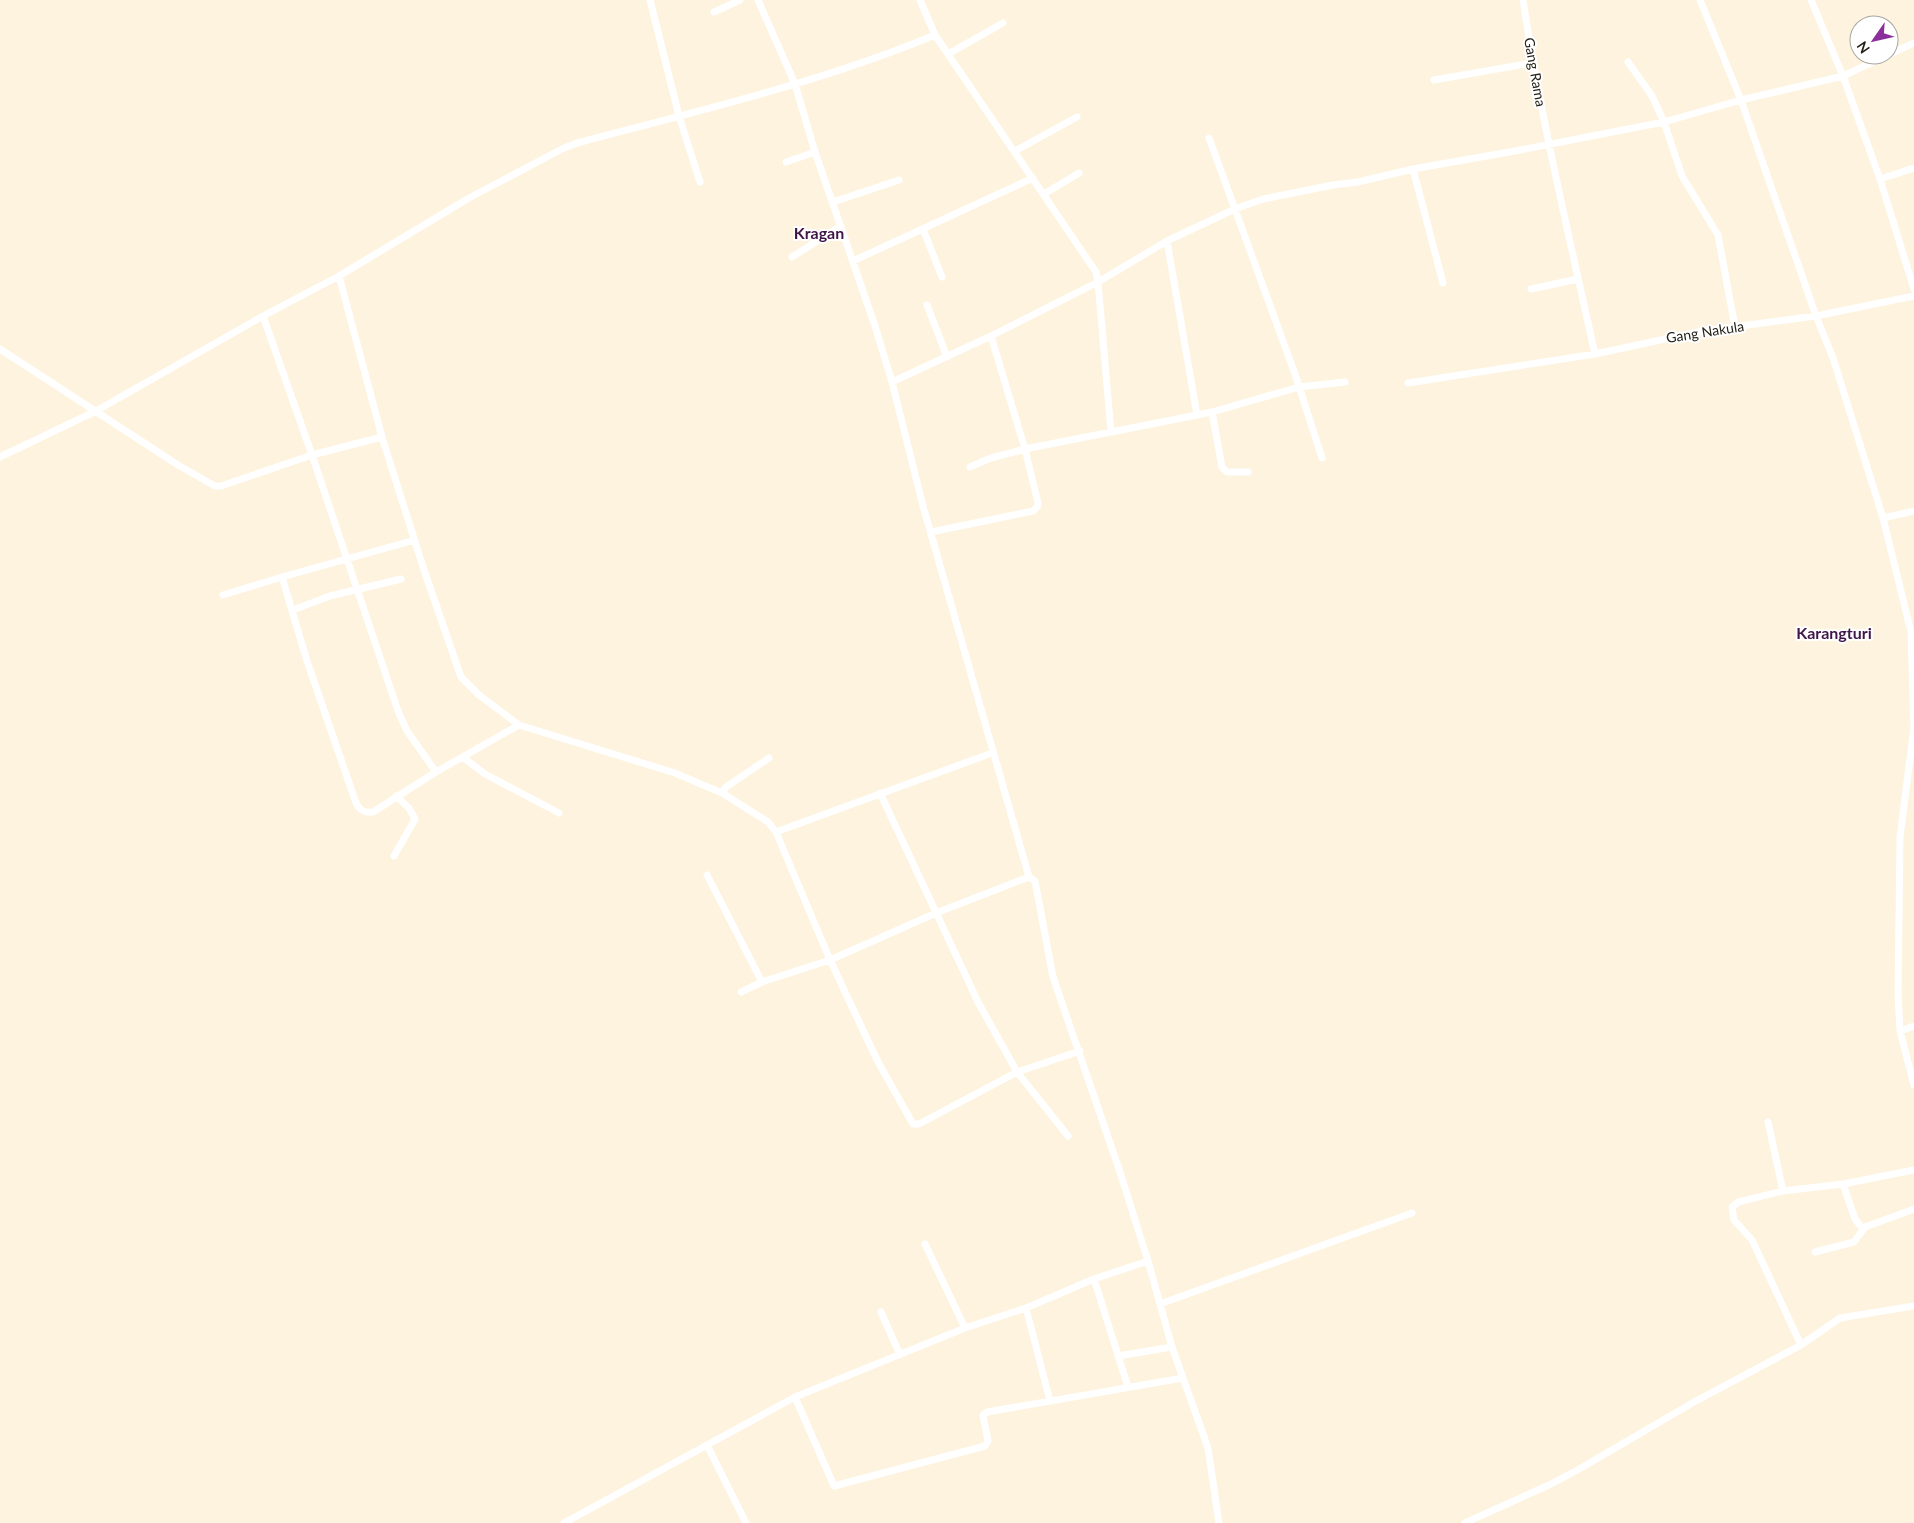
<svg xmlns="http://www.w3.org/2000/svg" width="1914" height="1523" font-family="Lato,sans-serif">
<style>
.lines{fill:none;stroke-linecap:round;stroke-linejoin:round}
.minor{stroke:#fff;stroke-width:7}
.labels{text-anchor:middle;stroke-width:4;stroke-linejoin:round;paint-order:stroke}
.street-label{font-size:14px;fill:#252117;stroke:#fff}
.quarter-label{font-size:16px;font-weight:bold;fill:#401548;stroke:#fff}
</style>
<rect width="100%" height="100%" fill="#fdf3de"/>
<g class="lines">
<path class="minor" d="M650,0L679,116L700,182
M758,0L795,84L815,152L875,326L892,382L923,506L1029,877L1035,881L1053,977L1119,1169L1148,1261L1172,1347L1208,1448L1219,1523
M920,0L935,35L1096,272L1098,282L1111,432
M1523,0C1541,119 1569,236 1595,354
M1700,0L1741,100L1816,316L1833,358L1883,518L1911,632L1914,727L1900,837L1898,994L1900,1031L1914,1085
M1811,0L1843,76L1880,179L1914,289
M714,12L740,0
M948,54L1003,23
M1628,62L1652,96L1664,122L1682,176L1718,235L1735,327
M1434,80L1532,63
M1209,138L1295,374L1322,458
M1015,151L1077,117
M786,162L815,152
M1413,169L1443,283
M1880,179L1914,168
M1044,194L1079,173
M833,202L899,180
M923,229L942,277
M1167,241L1197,415
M792,257L841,226
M853,261L1033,178
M339,276L382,437L423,567L461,677L479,695L519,725
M1531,289L1578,279
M927,305L947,357
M263,316L312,455L398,711L407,731L436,772
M991,336L1025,449L1212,412L1299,387L1345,382
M0,349L178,465L215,486H221L312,455L382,437
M892,382L991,336L1098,282L1167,241L1235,209L1263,199L1333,185L1358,182L1413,169L1515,151L1664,122L1741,100L1843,76L1914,43
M1408,383L1595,354L1703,331L1816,316L1914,296
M1212,412L1222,467L1227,472H1248
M0,457L96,411L263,316L339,276L469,198L562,149L577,143C697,111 819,83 935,35
M1883,518L1914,511
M931,532L1033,511L1037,507L1038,503L1025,449L991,458L970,467
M415,540L282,577L307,661L355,800C358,809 363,813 373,812L436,772L519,725L675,773L722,793L768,822L776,832L830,960L877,1060L913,1124H919L1017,1072L1080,1051
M223,595L282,577
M293,610L330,596L401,579
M464,758L485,774L559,813
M722,793L726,787L769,758
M880,793L978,1002L1017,1072L1068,1136
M776,832L992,753
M394,856L415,819L409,808L396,796
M707,875L762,982
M741,992L762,982L830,960L936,913L1029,877
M1900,1031L1914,1026
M1768,1122L1783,1191
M1843,1184L1855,1219L1863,1229
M925,1244L965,1328
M1815,1252L1854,1242L1865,1227L1914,1209
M1094,1279L1128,1387
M1160,1304L1412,1213
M1026,1308L1050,1401
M881,1312L900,1355
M1801,1345L1752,1240L1734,1220L1732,1207L1738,1202L1783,1191L1843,1184L1914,1170
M1118,1356L1172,1347
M795,1397L834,1486L985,1446L988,1441L983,1415L987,1412L1183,1378
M707,1445L746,1523
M564,1523L795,1397L965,1328L1026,1308L1094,1279L1148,1261
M1465,1523L1551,1484L1581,1468L1694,1402L1801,1345L1840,1318L1914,1306"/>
</g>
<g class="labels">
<g class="street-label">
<text transform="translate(1535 72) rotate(80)" y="5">Gang Rama</text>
<text transform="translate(1705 332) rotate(-9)" y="5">Gang Nakula</text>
</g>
<g class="quarter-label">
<text x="819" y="239">Kragan</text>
<text x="1834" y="639">Karangturi</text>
</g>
</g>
<g transform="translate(1874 40) rotate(236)"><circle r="24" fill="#ffffff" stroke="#a8a6a2"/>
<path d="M0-4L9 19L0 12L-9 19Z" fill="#8b309b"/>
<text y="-8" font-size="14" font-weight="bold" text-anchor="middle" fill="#252117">N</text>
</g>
</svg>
